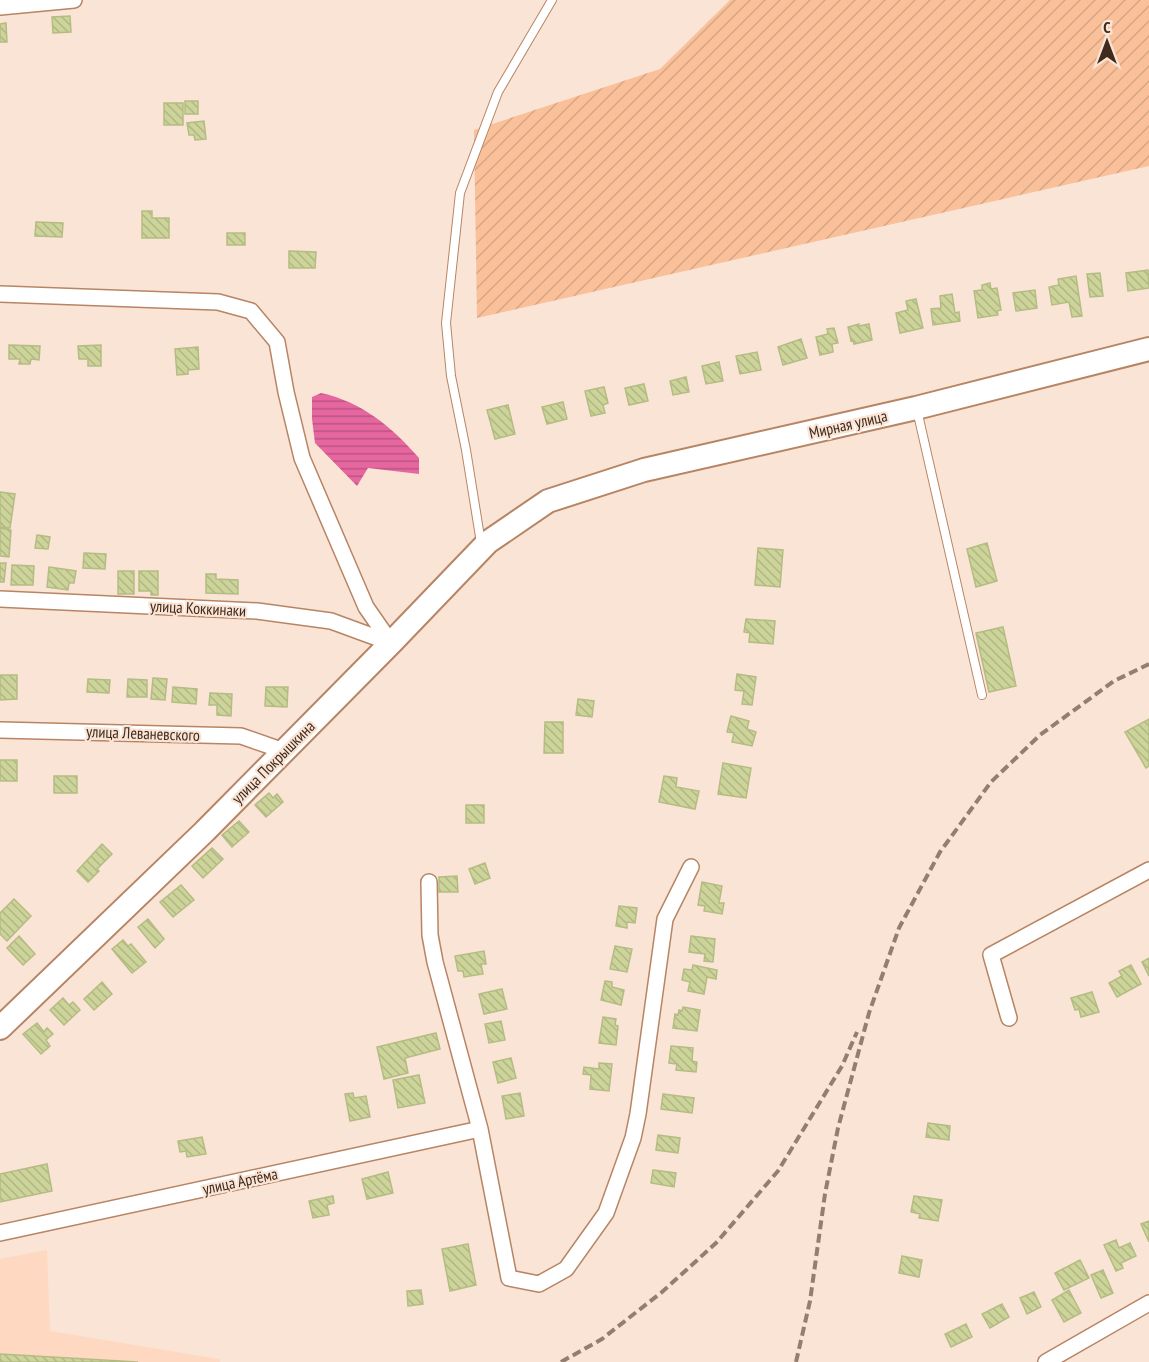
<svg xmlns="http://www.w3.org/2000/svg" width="1149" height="1362" font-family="'PT Sans Narrow',sans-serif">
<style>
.built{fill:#fed8c1}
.garden{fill:url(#garden-furrows)}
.water{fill:url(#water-rules)}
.building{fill:url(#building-back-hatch);stroke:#b5bc83;stroke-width:1.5}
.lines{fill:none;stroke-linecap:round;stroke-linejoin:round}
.lane-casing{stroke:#b78564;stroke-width:10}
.street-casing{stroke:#b78564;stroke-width:18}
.secondary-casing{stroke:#b78564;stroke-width:26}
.lane{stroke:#fff;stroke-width:8}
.street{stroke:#fff;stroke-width:15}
.secondary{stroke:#fff;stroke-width:22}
.rail{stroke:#937e70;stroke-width:4;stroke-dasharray:9 4.5;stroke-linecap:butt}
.labels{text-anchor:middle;stroke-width:4.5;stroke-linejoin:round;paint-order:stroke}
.street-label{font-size:16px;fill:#3f2a1c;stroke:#fae4d6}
</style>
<defs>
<pattern id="garden-furrows" width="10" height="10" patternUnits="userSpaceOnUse" patternTransform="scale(1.5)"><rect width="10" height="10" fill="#fac09a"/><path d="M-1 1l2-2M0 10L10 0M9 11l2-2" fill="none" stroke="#d7a584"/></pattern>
<pattern id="water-rules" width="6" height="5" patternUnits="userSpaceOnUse" patternTransform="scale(1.5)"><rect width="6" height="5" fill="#e666a0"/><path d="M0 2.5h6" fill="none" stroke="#bc5482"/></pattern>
<pattern id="building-back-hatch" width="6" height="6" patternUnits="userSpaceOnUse" patternTransform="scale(1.5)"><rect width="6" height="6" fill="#ccd49a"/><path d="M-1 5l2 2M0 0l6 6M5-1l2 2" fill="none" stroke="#b0b684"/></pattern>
</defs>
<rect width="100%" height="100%" fill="#fae4d6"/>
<path class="built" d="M47,1250L50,1331L219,1359L220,1362H0V1259Z"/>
<path class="garden" d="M730,0H1149V166L477,318L474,130L660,69Z"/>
<path class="water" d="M321,393C362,402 392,427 419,458V474L368,468L357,486L315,443L312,419V397Z"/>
<path class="building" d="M70,16L71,32L53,33L52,17Z
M6,23L7,42H0V24Z
M185,101H198V114H185Z
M164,103H183V125H164Z
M204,121L206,139L195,140L194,135H189L187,123Z
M142,211H152V218H169V238H142Z
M36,222L63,223L62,237L35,236Z
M227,233H245V245H227Z
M289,251L316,252L315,268H289Z
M1148,270L1149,288L1128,291L1126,273Z
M1100,273L1103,296L1090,297L1087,274Z
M1076,276L1082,316L1072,317L1069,302L1052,305L1049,287L1059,285L1058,279Z
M990,283L991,289L997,288L1001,310L997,311L998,315L978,318L974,291L982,290V285Z
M1035,290L1037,308L1016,311L1013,293Z
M952,294L955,313L959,312L960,321L933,325L931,309L941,308L940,296Z
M916,299L923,328L900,333L896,313L908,310L906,301Z
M859,324V326L869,324L872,340L854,344L853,340L851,341L848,327Z
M834,328L838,343L832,344L833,352L820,355L816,337L828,334L827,329Z
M801,339L807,358L783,365L778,347Z
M9,345L40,346L39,360L31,359L30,364H19L20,359H9Z
M101,345V366H88V359H79L78,346Z
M198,347L199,369L188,370V374L177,375L175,349Z
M757,352L761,370L740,374L736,356Z
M719,362L723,381L706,384L702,366Z
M686,377L689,392L673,395L670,381Z
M644,384L648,401L629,405L625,388Z
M604,387L608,403L603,405L605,413L591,416L585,391Z
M563,402L567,419L547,424L542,407Z
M508,405L515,434L495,439L487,410Z
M0,492L15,494L10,528L0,527Z
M0,528L11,530L9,557L0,556Z
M37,535L50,537L48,549L35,548Z
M987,543L997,581L976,587L967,549Z
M758,548L783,550L780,587L755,585Z
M84,553L106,554L105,569L83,568Z
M0,563H6L4,582H0Z
M12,565L34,566L33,585H11Z
M49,567L76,571L74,583H69L68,590L47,587Z
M118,571H134V594H118Z
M139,571H158V595H151V591H139Z
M206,574H216V579L238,580V594L206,593Z
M746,619L775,621L773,644L749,642L750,633L744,632Z
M1003,627L1016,686L989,692L976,633Z
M737,674L756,677L752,705L742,704L744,691L735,690Z
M0,675H17V699L0,700Z
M153,678L167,679L165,700L151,699Z
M88,679L110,680L109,693L87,692Z
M128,679L147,680V697H127Z
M173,687L197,689L196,704L172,702Z
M266,687H288L287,707L265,706Z
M210,693L232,694L231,716L217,715V705H209Z
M578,699L594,701L592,717L576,715Z
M731,716L749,721L747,729L756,732L752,746L732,742L734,733L727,732Z
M1149,719V766L1146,768L1125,732Z
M545,722H563V753H544Z
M0,760H17V781H0Z
M723,763L751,768L746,798L718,794Z
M54,776H77V793H54Z
M664,776L677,778L676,787L699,791L695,809L659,802Z
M269,793L273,798L277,794L283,802L266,817L255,805Z
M466,805H484V823H466Z
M239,821L249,832L232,847L222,835Z
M102,844L112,854L97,869L99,871L88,882L77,871Z
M212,848L223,859L203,878L192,866Z
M485,863L490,878L475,884L469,869Z
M457,876L458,892H439V877Z
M702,882L722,886L719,903H724L722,914L704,911L705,906L698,905Z
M181,885L194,900L173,917L160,902Z
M14,899L31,916L7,941L0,934V913Z
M619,906L637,908L635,923L627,922V928L616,926Z
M148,919L164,939L155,948L138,927Z
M19,936L35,954L23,965L7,948Z
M691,936L715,939L713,962L704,961L705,954L689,952Z
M123,940L128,946L131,944L146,962L132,973L112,949Z
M615,946L632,949L627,972L610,969Z
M484,951L486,964H481L483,974L464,977L463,971H458L455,956Z
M1149,958V976L1142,962Z
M693,965L717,970L716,979L707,977L704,994L688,991L690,982L682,980L684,969L692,970Z
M1131,965L1141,984L1117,997L1109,983L1122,976L1119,971Z
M605,981L612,982V987L624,990L621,1005L601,1000Z
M102,982L112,994L94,1010L84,999Z
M502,989L507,1009L484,1014L479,994Z
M1092,992L1099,1012L1081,1017L1079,1009L1075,1010L1071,998Z
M63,998L69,1005L73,1002L80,1010L64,1025L50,1010Z
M683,1007L700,1010L697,1031L673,1028L675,1014L678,1015L679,1010L682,1011Z
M603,1017L616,1019L615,1025L618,1026L616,1045L599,1043Z
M501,1021L505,1040L489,1043L485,1024Z
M37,1023L44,1032L47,1028L53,1034L46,1040L50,1046L41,1054L23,1034Z
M436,1033L440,1049L405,1058L408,1073L384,1079L377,1047Z
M671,1046L693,1048L692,1061L697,1062L696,1072L676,1070L677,1064L669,1063Z
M511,1058L516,1078L498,1083L493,1062Z
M599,1063L612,1064L609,1091L590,1089L591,1075L583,1074L584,1067L599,1069Z
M419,1075L425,1103L398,1108L393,1080Z
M353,1093L354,1098L366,1096L370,1117L350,1121L345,1094Z
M520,1093L524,1116L506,1119L502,1096Z
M663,1094L694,1098L692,1113L661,1109Z
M928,1123L950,1126L949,1140L926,1137Z
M658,1135L680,1138L678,1153L656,1150Z
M202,1137L206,1154L187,1157L186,1151L180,1152L178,1141Z
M47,1164L52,1191L0,1202V1174Z
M653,1170L676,1173L674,1187L651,1183Z
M388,1172L393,1193L367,1199L362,1179Z
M333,1196L334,1203L327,1205L329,1215L313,1218L309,1201Z
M914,1196L942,1200L938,1221L919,1218L920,1214L911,1212Z
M1149,1221V1242L1141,1224Z
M1116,1240L1119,1248L1130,1243L1136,1256L1121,1263L1123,1268L1116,1271L1104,1245Z
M468,1244L476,1285L450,1291L442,1249Z
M902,1256L922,1260L919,1277L899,1273Z
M1080,1260L1089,1278L1064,1290L1055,1273Z
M1103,1270L1113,1293L1101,1298L1091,1275Z
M421,1290L423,1304L408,1306L407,1291Z
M1069,1290L1081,1313L1064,1322L1052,1300Z
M1034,1292L1041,1307L1027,1314L1020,1298Z
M1002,1304L1009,1317L990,1328L982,1314Z
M966,1324L972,1337L951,1347L945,1334Z
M0,1354L138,1362H0Z"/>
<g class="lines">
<g class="lane-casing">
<path id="lane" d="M917,410L982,695
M481,543L466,450L451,376L446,323L460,193L498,92L552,0"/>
</g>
<g class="street-casing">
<path id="street" d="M0,7L74,0
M0,294L218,302L251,311L277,342L286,392L302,458L366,607L391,643
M0,599L257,611L331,621L391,643
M0,730L241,736L284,751
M429,882L430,935L435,962L480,1129L509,1278L539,1284L566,1269L606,1213L633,1138L638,1114L665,919L691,867
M1009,1018L991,955L1149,870
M0,1233L480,1129
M1046,1362L1149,1303"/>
</g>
<g class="secondary-casing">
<path id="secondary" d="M0,1028L205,831L391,643L488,542L548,501L644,470L916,408L1149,349"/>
</g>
<use href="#lane" class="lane"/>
<use href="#street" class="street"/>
<use href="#secondary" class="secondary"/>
<path class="rail" d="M561,1362L602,1339L662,1292L716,1243L778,1171L842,1066L857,1032
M796,1362L810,1301L825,1194L838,1128L869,1013L899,928L940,852L991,782L1040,735L1114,681L1149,664"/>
</g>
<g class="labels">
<g class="street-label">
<text transform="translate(848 424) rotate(-13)" y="6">Мирная улица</text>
<text transform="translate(198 608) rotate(3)" y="6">улица Коккинаки</text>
<text transform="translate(143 733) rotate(2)" y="6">улица Леваневского</text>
<text transform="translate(273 762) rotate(-45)" y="6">улица Покрышкина</text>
<text transform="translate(240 1181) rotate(-12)" y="6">улица Артёма</text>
</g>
</g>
<g transform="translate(1107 42)" stroke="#fae4d6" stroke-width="4.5" paint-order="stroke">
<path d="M0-4.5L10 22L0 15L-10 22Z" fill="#3f2a1c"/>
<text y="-9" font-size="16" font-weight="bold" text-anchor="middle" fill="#3f2a1c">С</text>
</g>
</svg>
